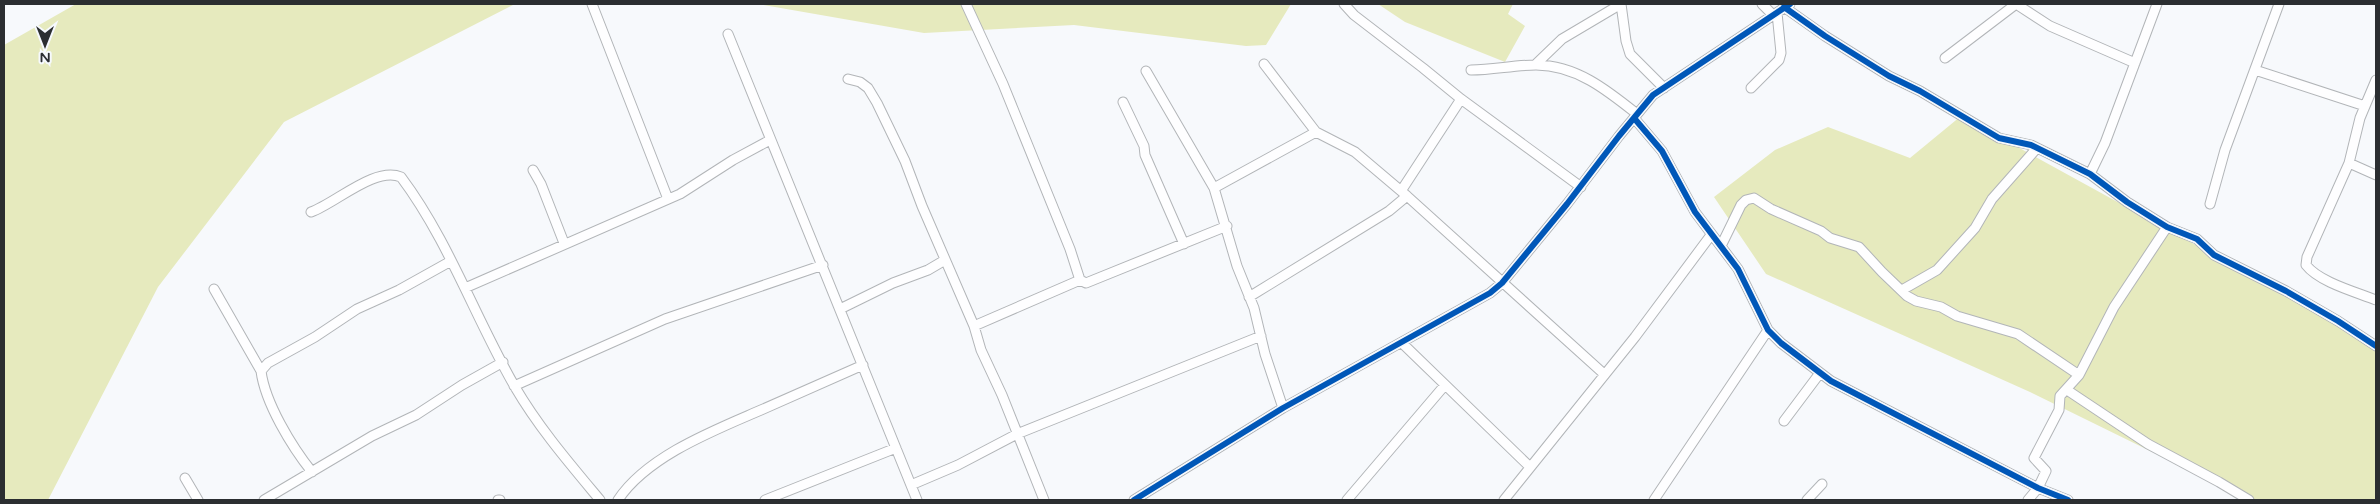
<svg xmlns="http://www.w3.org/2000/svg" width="2380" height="504" font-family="'Varela Round',sans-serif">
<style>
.green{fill:#e6eabe}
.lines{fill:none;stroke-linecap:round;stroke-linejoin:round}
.minor-casing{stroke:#b2b5b8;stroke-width:11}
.minor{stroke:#fefeff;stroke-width:9}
.cycleway-casing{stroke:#f6f9fd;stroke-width:9}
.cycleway{stroke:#0057b8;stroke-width:6}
</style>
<rect width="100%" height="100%" fill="#f7f9fc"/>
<path class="green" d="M76,4H515L284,122L158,287L48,500H4V45Z
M758,4H1291L1266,45L1246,46L1074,25L924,33Z
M1378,4H1513L1508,14L1525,26L1505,62L1405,22Z
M1961,116L2376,344V500H2250L2030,392L1766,274L1714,197L1775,150L1828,127L1910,158Z"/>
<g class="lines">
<g class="minor-casing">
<path id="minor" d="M592,4L668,199
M966,4L1003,84L1070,249L1080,280L1086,283L1227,226
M1344,4L1354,15L1423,68L1461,99L1581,187
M1621,4L1626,41L1630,54L1664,88
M1762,4L1773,15
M2016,4L2050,26L2135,63
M1784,7L1825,36L1889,76L1920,91L1999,138L2031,145L2090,174L2127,202L2167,227L2197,239L2214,255L2286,291L2338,321L2376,346
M728,34L917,500
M1945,58L2016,4
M1264,64L1316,132L1355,152L1407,196L1604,374
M1535,65L1562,39L1621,4
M1471,70C1493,70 1514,65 1536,65C1576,65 1607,90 1637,114
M2255,70L2365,106
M1146,71L1214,188L1237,266L1254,308L1265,354L1283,408
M848,79L860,82L868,88L877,103L905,161L922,206L974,326L981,350L1002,395L1044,500
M2376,80L2360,118L2349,163L2307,257L2306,265C2319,282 2356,292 2376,300
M1751,88L1779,60L1781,53L1777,13
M1123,102L1144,146L1145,155L1184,244
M1634,118L1662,151L1695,212L1738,269L1768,330L1781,343L1831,381L2038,488L2068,500
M2349,163L2376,175
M533,170L541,184L564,243
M2090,174L2105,143L2157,4
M1214,188L1316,132
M1401,191L1461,99
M2210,204L2225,150L2279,4
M311,212C336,203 375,166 401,177C449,241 475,318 515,387C539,428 570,464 600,500
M1721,246L1741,205L1746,200L1754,198L1771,209L1821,231L1830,238L1859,247L1882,272L1907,296L1916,301L1941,307L1957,316L2018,334L2079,375
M465,288L680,194L733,160L770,140
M214,289L261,371
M1902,290L1937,270L1975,228L1992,199L2037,148
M1249,297L1389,211L1407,196
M840,309L893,283L928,270L945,260
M974,326L1080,280
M1402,343L1530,467
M514,386L665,319L823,265
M2067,390L2148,444L2219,482L2249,500
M1784,421L1820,373
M312,472C292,447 265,403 261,371L268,363L315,337L357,309L399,290L451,261
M185,478L198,500
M911,485L958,465L1017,434L1261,336
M264,500L372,436L416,415L462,385L503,362
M498,500H500
M618,500C647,456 715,430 761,410C795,395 829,380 863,365
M765,500L896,448
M1134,500L1283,408L1490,293L1502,283L1567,204L1619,136L1653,95L1790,4
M1347,500L1445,385
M1504,500L1635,337L1711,235
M1654,500L1768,330
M1807,500L1822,484
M2028,500L2038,488L2046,471L2034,458L2059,410L2060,396L2079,375L2114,307L2167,227"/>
</g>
<use href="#minor" class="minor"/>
<g class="cycleway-casing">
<path id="cycleway" d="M1784,7L1825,36L1889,76L1920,91L1999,138L2031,145L2090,174L2127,202L2167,227L2197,239L2214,255L2286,291L2338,321L2376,346
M1634,118L1662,151L1695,212L1738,269L1768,330L1781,343L1831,381L2038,488L2068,500
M1134,500L1283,408L1490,293L1502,283L1567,204L1619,136L1653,95L1790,4"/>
</g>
<use href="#cycleway" class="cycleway"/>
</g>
<rect width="2380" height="504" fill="none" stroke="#2b2e31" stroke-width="10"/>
<g transform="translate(45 45) rotate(180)" stroke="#f6f9fd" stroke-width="4" paint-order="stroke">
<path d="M0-4L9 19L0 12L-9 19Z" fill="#2b2e31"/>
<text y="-8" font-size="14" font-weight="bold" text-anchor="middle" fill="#2b2e31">N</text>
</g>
</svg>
